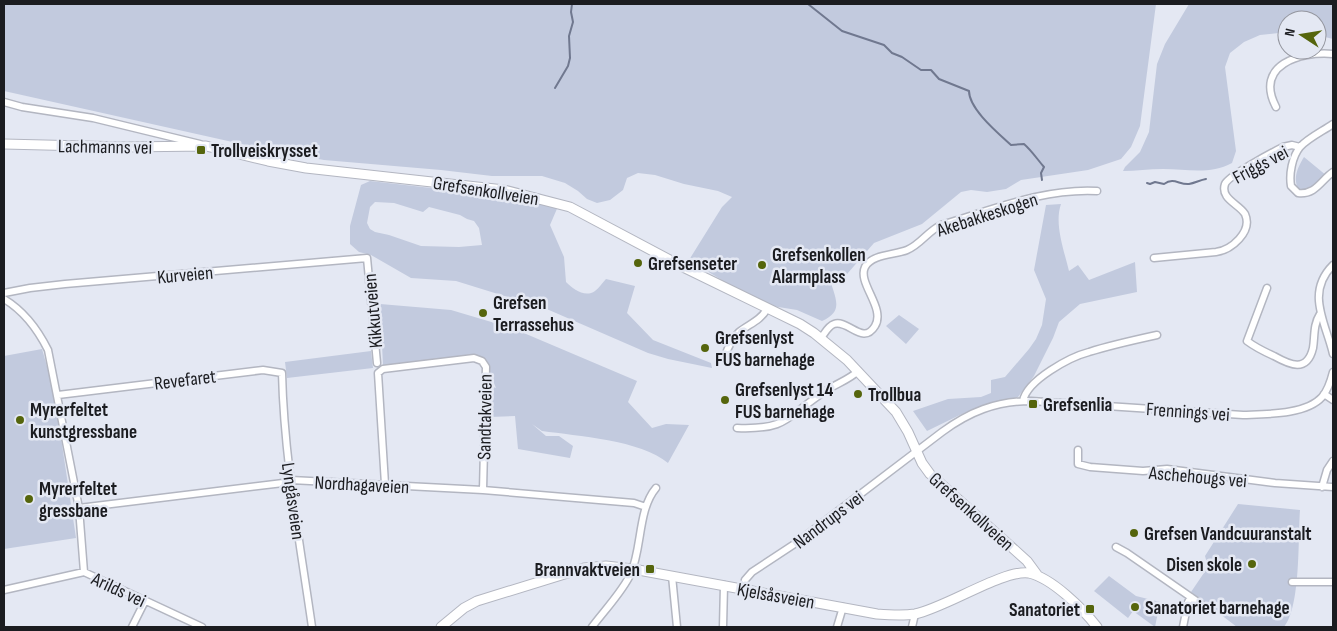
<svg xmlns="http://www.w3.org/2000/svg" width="1337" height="631" font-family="'Sofia Sans Condensed',sans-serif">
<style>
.green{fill:#c2cade;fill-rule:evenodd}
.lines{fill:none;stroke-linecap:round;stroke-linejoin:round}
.stream{stroke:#70788f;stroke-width:2}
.street-casing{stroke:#b3b6c1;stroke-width:9}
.secondary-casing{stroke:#b3b6c1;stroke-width:11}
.street{stroke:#fff;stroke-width:6}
.secondary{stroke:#fff;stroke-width:9}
.poi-dot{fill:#55650c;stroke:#e4e8f3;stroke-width:2}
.labels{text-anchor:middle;stroke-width:5;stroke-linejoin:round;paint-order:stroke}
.street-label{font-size:19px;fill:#1b1c20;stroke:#e4e8f3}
.poi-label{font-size:19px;font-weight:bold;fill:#1b1c20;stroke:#e4e8f3;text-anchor:start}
</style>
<rect width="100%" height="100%" fill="#e4e8f3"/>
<path class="green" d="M4,4H1156L1140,126L1131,147L1121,159L1088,170L1021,180L1006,189L987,192L971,190L961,192L922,224L874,243L841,281L831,283C837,302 842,312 822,321L797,310L772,306L738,290L689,260L722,207L732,197L718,191L684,184L655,175L638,173L627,178L623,190L610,200L597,203L587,199L578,191L565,183L542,176H492L441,170L324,160L268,150L4,91Z
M1189,4H1333V39L1317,35V20H1287V32L1260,35L1244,42L1230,53L1225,67L1236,151L1232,163C1210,175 1187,169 1163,169C1149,169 1136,171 1123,171L1125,167L1140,152L1149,132L1157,64L1165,44Z
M1304,157L1327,176L1311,191L1299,190C1292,179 1298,167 1304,157Z
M370,181L440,189L505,194L559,204L550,225L564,257L566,282C573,289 585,298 595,291C599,288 602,283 606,279L635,286L627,313L653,340L711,363L712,368L668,359L648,353L549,310L456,281L411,278L371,255L359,252L350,244V226L361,185ZM375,202L394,203L423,212L429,207L460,215L467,219L474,221L479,228L482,245L459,247L421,246L389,235L375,232L370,229L367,223L370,207Z
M1061,204C1054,224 1064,250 1069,271L1078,265L1089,280L1135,262L1137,292L1080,304L1059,322L1053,338L1034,376L1018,397L966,412L927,431L913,411L948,399L981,397L991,393V380L1005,377L1029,349L1036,339L1042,325L1046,299L1034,270L1046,205Z
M380,304L451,310L512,328L637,381L628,402L652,428L666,424L689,425L668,463C641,440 577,436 542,431L532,424L546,436H559L573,446L570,458L518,449L515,416L489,417L490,386L496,388L483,357L383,365Z
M899,315L919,329L906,344L886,326Z
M42,349L54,391L76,538L4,549V356Z
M371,351L373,368L287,378L285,362Z
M1238,504L1300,510C1298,537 1301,607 1284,627H1237L1191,592L1208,567L1205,556Z
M1109,576L1136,596L1160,602L1155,627L1133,611L1128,618L1094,591Z"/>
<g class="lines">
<path class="stream" d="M808,4L842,31L884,45L892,53L902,57L921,70H931L939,79L969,91C969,109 998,133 1011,145L1024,144C1032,151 1037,159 1044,167L1041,173L1042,180
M555,88L568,66L570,58L569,36L573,22L571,12L572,4
M1147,183L1150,184L1155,182L1164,184C1174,177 1179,185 1189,184C1195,183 1200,180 1206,179"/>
<g class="street-casing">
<path id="street" d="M4,102L22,107L93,118L200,144
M1276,107C1254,65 1300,51 1333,54
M1333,124C1323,131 1308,138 1300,147C1292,157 1289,174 1291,186L1298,193C1316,195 1321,180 1333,172
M1154,258L1216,252C1231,250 1253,232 1245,214C1239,204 1220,199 1225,184C1228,176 1273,152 1283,147L1292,145L1300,147
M1333,265C1305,293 1326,323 1333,354
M1267,288L1247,341C1255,347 1265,352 1274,356C1290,365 1307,373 1313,348C1315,336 1313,325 1320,314
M4,293L30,288L65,284L367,258L377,363
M4,299C24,311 38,330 48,350L79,508L84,572
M821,338C825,333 828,326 834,324C848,319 863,346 875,326C886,308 857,283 865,267C872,254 895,255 907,250C920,245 928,231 941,225C992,210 1044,188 1097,191
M725,356C728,347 732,339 739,332C749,324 760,321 767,309
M1324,394L1333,400
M58,395L263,370L282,373C284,458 300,543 312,627
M1023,401C1027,380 1070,357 1089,352C1111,345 1134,340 1157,335
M737,428C788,430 786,417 824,392C835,384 849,380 858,371
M1078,450V464L1090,467L1143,471L1167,469L1275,483L1333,487
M385,484L378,373L383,369L474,358L482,361L486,367L483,490
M1322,487L1327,470L1333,461
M79,508L283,483L291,480L483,490L634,503L646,507
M1116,547L1127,553L1208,609
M672,576L677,627
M1292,582H1333
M743,589L745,580L752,572L796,543L942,432C969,412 996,401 1031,401L1243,415C1265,414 1306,415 1322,397C1328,390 1331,380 1333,372
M4,590L84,572L202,627
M132,627L145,601
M592,627C603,612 624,590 631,573C642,548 638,509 656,488
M723,627L724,585
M837,627L843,607
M912,627L915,614
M1183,627L1188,602L1191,597"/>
</g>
<g class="secondary-casing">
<path id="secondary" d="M4,144L125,147L206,146L268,161L306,168L504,190L570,207L683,267L800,324L814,333L847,360L896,412L908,432L922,463L930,474L1027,561L1038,576
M441,627L464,608L477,601L584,568L606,566L633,569L877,614C889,615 903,616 915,614C945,608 1004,569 1029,573C1052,578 1083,609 1097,627"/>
</g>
<use href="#street" class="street"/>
<use href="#secondary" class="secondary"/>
</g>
<g class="poi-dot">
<rect x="196" y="145" width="10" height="10" rx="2.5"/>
<circle cx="638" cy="263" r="5"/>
<circle cx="762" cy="265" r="5"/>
<circle cx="483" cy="313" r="5"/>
<circle cx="705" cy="348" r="5"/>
<circle cx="858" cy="394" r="5"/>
<circle cx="725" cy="400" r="5"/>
<rect x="1028" y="399" width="10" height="10" rx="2.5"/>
<circle cx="20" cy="420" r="5"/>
<circle cx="29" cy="499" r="5"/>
<circle cx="1134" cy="533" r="5"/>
<circle cx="1252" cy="564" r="5"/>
<rect x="645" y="564" width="10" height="10" rx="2.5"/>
<circle cx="1135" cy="607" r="5"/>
<rect x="1085" y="604" width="10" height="10" rx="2.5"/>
</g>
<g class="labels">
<g class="street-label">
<text transform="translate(105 146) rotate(1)" y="7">Lachmanns vei</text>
<text transform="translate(1260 164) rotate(-28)" y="7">Friggs vei</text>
<text transform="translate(486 190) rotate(9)" y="7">Grefsenkollveien</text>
<text transform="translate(987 214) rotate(-18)" y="7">Akebakkeskogen</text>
<text transform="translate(185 274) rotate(-5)" y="7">Kurveien</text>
<text transform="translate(372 311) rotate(-95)" y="7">Kikkutveien</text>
<text transform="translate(185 379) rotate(-7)" y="7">Revefaret</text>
<text transform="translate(1188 411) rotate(4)" y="7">Frennings vei</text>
<text transform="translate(484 417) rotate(-89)" y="7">Sandtakveien</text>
<text transform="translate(1198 476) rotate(5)" y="7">Aschehougs vei</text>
<text transform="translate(362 484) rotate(3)" y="7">Nordhagaveien</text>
<text transform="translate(294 501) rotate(82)" y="7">Lyngåsveien</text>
<text transform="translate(972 511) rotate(42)" y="7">Grefsenkollveien</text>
<text transform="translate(828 519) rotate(-37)" y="7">Nandrups vei</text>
<text transform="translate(119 589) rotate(25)" y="7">Arilds vei</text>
<text transform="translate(776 595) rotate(10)" y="7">Kjelsåsveien</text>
</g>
<g class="poi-label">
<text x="211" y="157">Trollveiskrysset</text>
<text x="772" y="261">Grefsenkollen<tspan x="772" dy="22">Alarmplass</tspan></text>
<text x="648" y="270">Grefsenseter</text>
<text x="493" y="309">Grefsen<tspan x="493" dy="22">Terrassehus</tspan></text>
<text x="715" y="344">Grefsenlyst<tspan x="715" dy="22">FUS barnehage</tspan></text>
<text x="735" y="396">Grefsenlyst 14<tspan x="735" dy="22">FUS barnehage</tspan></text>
<text x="868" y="401">Trollbua</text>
<text x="1043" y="411">Grefsenlia</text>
<text x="30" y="416">Myrerfeltet<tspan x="30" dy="22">kunstgressbane</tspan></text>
<text x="39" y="495">Myrerfeltet<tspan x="39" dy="22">gressbane</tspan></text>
<text x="1144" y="540">Grefsen Vandcuuranstalt</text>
<text x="1242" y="571" text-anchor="end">Disen skole</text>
<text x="640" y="576" text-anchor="end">Brannvaktveien</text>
<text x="1145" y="614">Sanatoriet barnehage</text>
<text x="1080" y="616" text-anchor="end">Sanatoriet</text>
</g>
</g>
<rect width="1337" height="631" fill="none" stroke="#1b1c20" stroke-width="10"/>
<g transform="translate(1302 35) rotate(282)"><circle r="24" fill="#e4e8f3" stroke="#94969f"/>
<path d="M0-4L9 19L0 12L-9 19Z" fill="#55650c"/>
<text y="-8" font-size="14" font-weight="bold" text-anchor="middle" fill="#1b1c20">N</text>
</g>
</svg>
